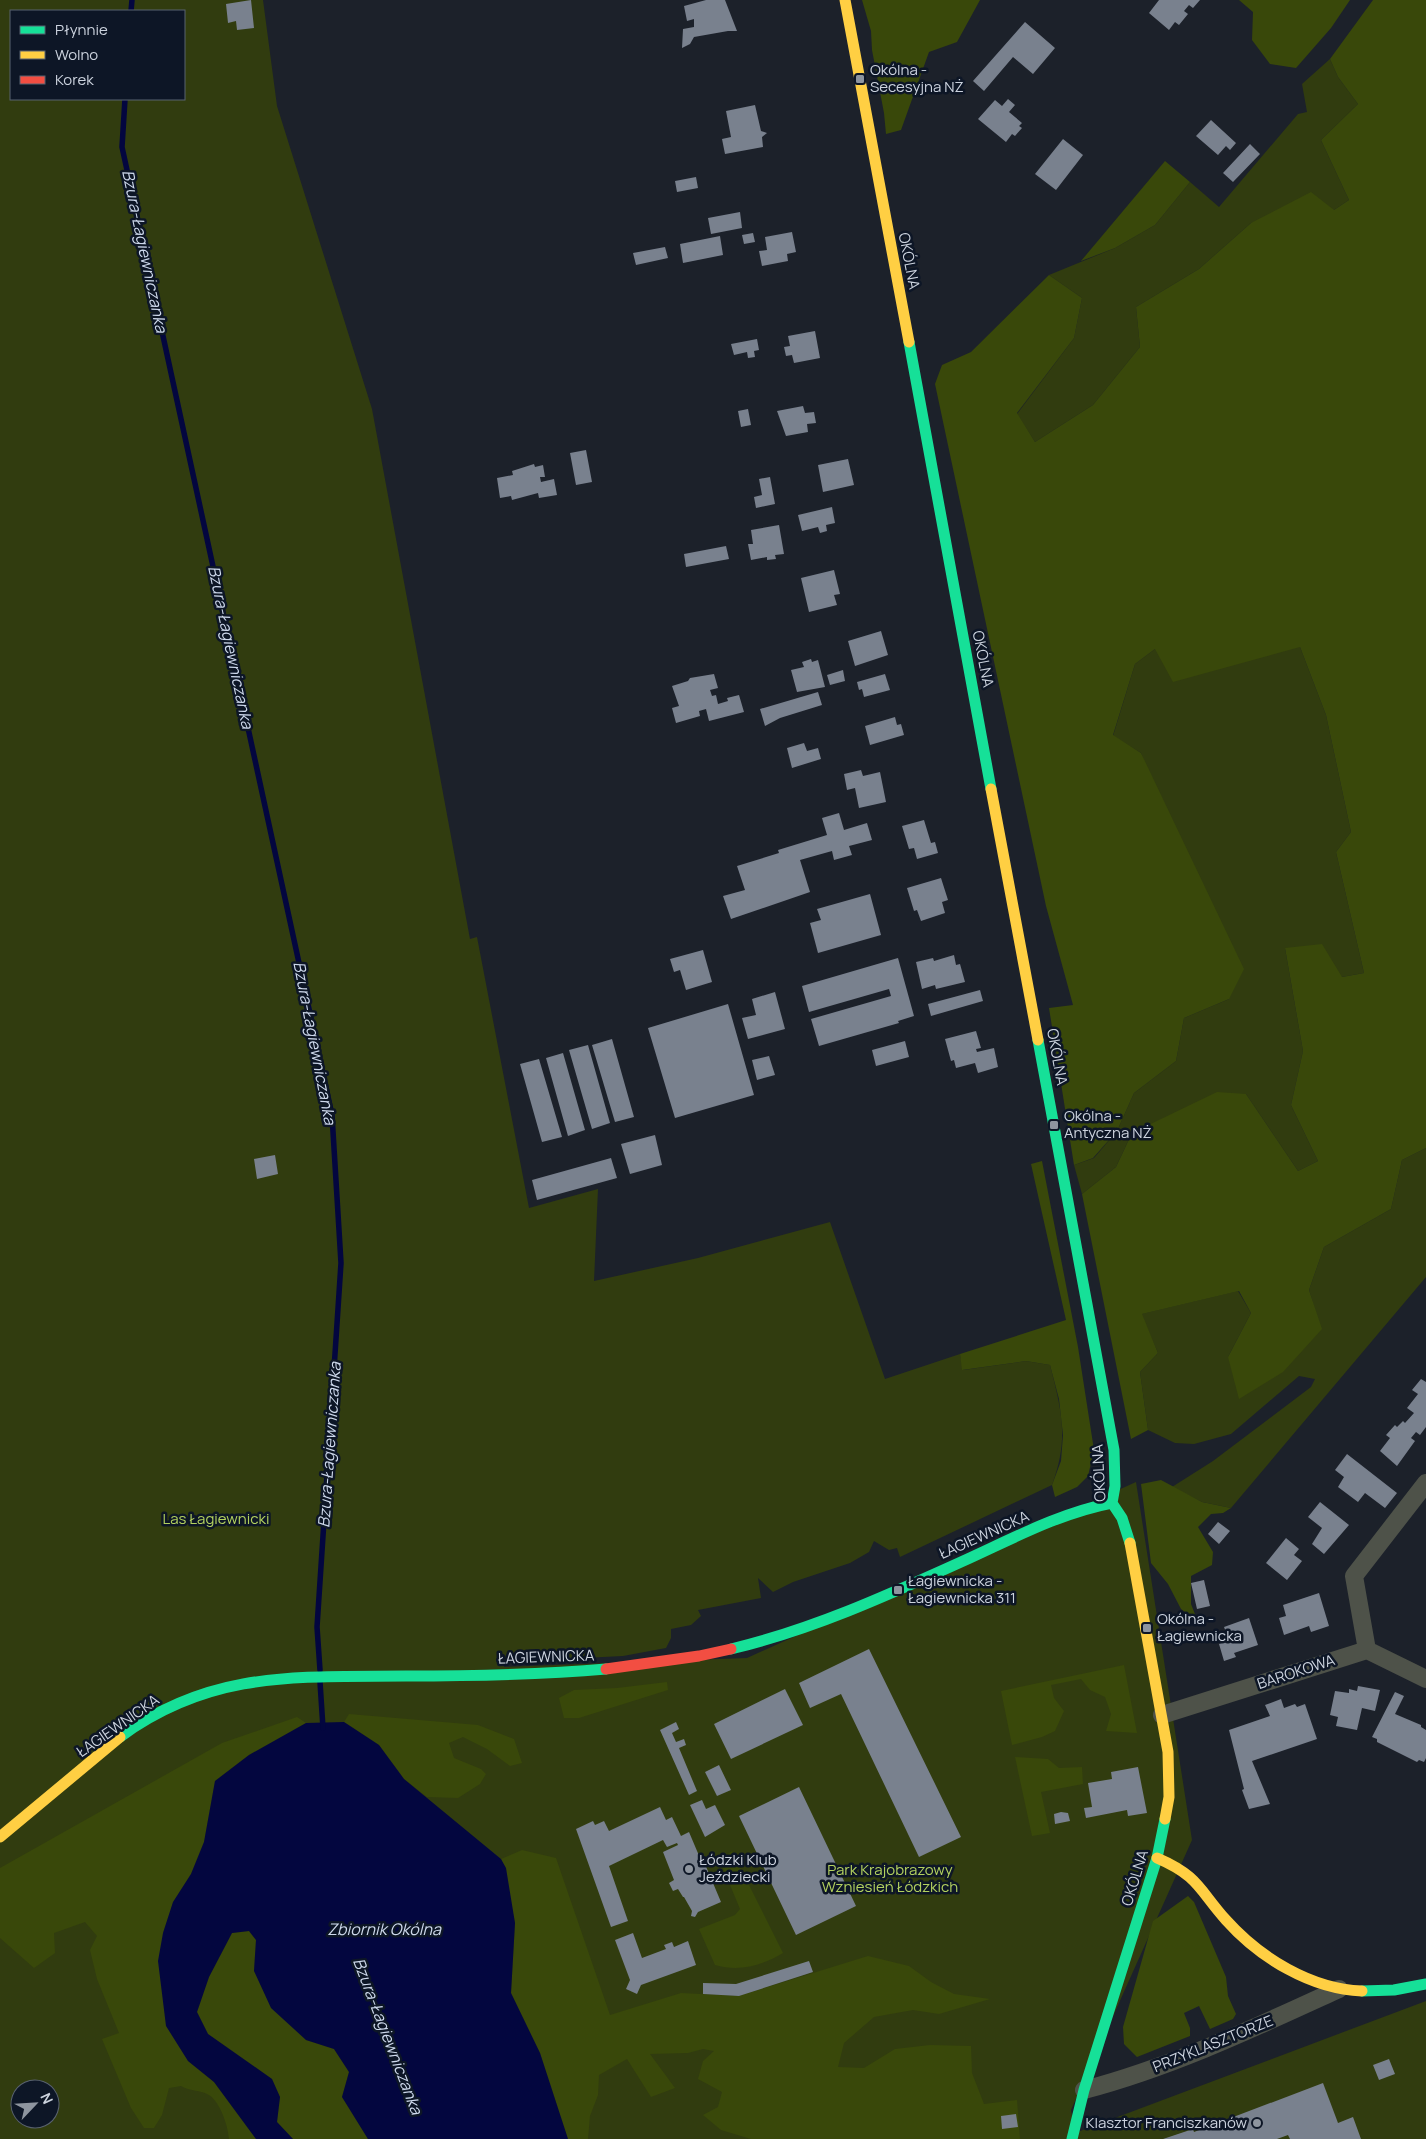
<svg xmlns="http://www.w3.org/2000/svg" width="1426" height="2139" font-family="Manrope,sans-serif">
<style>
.green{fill:#313c0f;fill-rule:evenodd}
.forest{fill:#39480a}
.water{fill:#03063f}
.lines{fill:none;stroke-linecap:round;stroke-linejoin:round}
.stream{stroke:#03063f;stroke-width:5.5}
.building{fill:#79818e}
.street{stroke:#4e5249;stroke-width:18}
.fast{stroke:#16e098;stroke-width:11}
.slow{stroke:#ffcf43;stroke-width:11}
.jam{stroke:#f24e42;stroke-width:11}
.poi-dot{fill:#8e959f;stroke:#0d1626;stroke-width:2}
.labels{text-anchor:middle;stroke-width:5;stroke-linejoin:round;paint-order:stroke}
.poi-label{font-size:15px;fill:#ccd3de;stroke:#0d1626;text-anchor:start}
.street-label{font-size:15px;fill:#ccd3de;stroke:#0d1626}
.park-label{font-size:15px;fill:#b3d15f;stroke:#0d1626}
.water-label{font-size:16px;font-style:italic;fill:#ced9ec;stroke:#0d1626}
</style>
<rect width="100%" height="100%" fill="#1c212a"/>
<path class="green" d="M0,0H263L277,106L372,409L470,939L477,937L529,1208L598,1189L594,1281L698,1258L830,1222L885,1379L960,1354L963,1370L1026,1361L1050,1365C1062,1412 1069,1439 1052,1485L900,1557L897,1548L889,1550L874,1541L869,1552L850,1563L793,1582L773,1592L758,1578L761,1598L698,1610L701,1616L691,1625L671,1629V1638L666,1648L623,1656L504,1662V1667L747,1658L1136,1482L1192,1840L1071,2110L1075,2133L1426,2001V2139H0ZM11,11H184V99H11ZM20,2089H50V2119H20Z
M1330,59L1338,77L1358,104L1321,140L1349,200L1334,210L1251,223L1199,269L1136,307L1140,347L1093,405L1035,442L1017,414L1074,338L1082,298L1049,275L1115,248L1155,225L1190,182L1219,207L1298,114L1307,112L1302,84Z
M1300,647L1326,715L1351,832L1336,852L1364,973L1342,977L1285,948L1303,1051L1291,1105L1318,1161L1298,1171L1246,1094L1132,1133L1116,1167L1082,1194L1074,1165L1094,1158L1117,1131L1134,1093L1176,1061L1184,1018L1229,999L1141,753L1113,736L1135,664L1155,649Z
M1426,1148V1277L1231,1508L1202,1502L1172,1487L1213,1461L1311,1387L1315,1379L1299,1376L1231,1434L1194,1444L1175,1443L1148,1430L1140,1372L1158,1353L1141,1314L1238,1291L1251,1313L1228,1357L1321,1329L1309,1290L1324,1247L1391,1209L1402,1160Z"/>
<path class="forest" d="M862,0H980L957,42L929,52L901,130L886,134L884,113L872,50L871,31Z
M1239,0H1350L1331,28L1296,68L1270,64L1252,40L1253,12Z
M1373,0H1426V1148L1402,1160L1391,1209L1324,1247L1309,1290L1322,1329L1283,1372L1239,1399L1228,1357L1251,1313L1239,1291L1142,1314L1158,1353L1140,1372L1148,1430L1131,1439L1082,1194L1116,1167L1132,1133L1217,1092L1246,1094L1298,1171L1318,1161L1291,1105L1303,1051L1285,948L1322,944L1342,977L1364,973L1336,852L1351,832L1326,715L1300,647L1173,682L1155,649L1135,664L1113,735L1141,753L1244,969L1229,999L1184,1018L1176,1061L1134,1093L1117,1131L1093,1158L1074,1165L1049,1008L1073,1005L1046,906L935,384L942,365L971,352L1049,275L1082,298L1074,338L1017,413L1035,442L1093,405L1140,347L1136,307L1199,269L1251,223L1311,192L1334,210L1349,200L1321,140L1358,104L1338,77L1330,59Z
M1165,161L1190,182L1155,225L1115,248L1081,261Z
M1042,1161L1078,1347L1094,1450L1088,1476L1077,1487L1055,1497L1052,1485L1061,1461L1063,1435L1059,1399L1050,1365L1026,1361L962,1370L960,1354L1066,1320L1031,1164Z
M1161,1480L1202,1502L1231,1508L1223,1513L1211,1514L1198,1527L1213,1552L1212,1565L1191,1576V1604L1198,1622L1181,1609L1168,1584L1151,1563L1141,1484Z
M1124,1665L1137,1733L1106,1731L1111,1714L1105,1697L1090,1690L1081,1679L1051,1685L1054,1698L1064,1711L1055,1731L1042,1737L1012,1745L1001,1691Z
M667,1682L668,1690L579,1718H564L559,1698L574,1690L617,1688Z
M349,1714L478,1725L514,1739L522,1763L510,1766L487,1749L463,1737L449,1743L454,1758L481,1769L486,1774L480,1784L458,1798L427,1797L404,1779L379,1745L344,1722Z
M297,1717L306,1723L249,1755L215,1781L204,1842L191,1874L173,1903L163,1933L188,2061L214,2082L256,2139H229C228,2126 220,2100 207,2094C200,2090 192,2092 181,2086L169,2088L162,2115L154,2128H144L131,2108L102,2039L119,2033L97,1979L90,1950L97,1936L85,1922L54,1933L55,1953L34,1968L0,1938V1868L222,1743Z
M1015,1757L1048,1759L1059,1768L1082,1767L1083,1784L1041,1792L1050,1833L1032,1836Z
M522,1850L556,1858L610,2015L681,1993L739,1996L868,1956L909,1966L931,1982L954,1994L990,1999L939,2014L913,2010L874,2017L844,2043L838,2067L864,2068L895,2049L930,2045L971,2046L972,2073L984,2104L1017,2100L1020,2139H751L721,2130L703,2115L718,2107L722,2092L698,2079L703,2061L714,2051L703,2049L688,2053L650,2054L675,2088L651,2097L627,2059L599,2075L598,2095L590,2116L588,2139H568L540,2053L511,1993L515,1923L501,1859Z
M732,1851L783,1953C761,1966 739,1972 715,1965L699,1929L735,1915L740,1909L720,1861Z
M1188,1896L1194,1902L1226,1977L1228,1996L1236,2014L1233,2019L1210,2029L1199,2006L1184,2013L1190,2028V2036L1137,2057L1124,2044L1123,2027L1153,1921Z
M249,1931L256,1940L254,1971L306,2040L334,2049L349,2072L342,2097L368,2139H293L277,2122L280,2097L272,2079L208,2034L197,2012L209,1977L232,1933Z"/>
<path class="water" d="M344,1722L379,1745L404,1779L501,1859L506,1868L515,1923L511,1993L540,2053L568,2139H368L342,2097L349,2072L334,2049L306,2040L271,2008L254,1971L256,1940L249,1931L232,1933L209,1977L197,2012L208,2034L272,2079L280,2097L277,2122L293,2139H256L214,2082L188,2061L166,2026L158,1961L163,1933L173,1902L191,1874L204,1842L215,1781L249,1755L306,1723Z"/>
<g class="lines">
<path class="stream" d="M131,11L132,0
M125,99L122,147L332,1115L341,1263L317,1627L320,1670
M320,1682L323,1728"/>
</g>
<path class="building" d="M251,0L254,28L237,30L236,21L228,23L226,4Z
M706,0H725L737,31H728L694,37L690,44L682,48L683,29L694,27V19L687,21L684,6Z
M1159,0H1200L1193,8L1189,5L1184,11L1188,14L1179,25L1175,22L1169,30L1149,13Z
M1025,22L1055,48L1033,74L1013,57L984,91L973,81Z
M1008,99L1015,105L1009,112L1022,123L1019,126L1022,128L1015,136L1012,134L1006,142L978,119L995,100L1002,106Z
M755,105L761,131L767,133L762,137L763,147L725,154L722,139L731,137L726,111Z
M1211,120L1236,143L1230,150L1226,146L1218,155L1196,136Z
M1063,139L1083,155L1056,190L1035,174Z
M1250,144L1260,154L1233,182L1223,173Z
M696,177L698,188L677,192L675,181Z
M740,212L742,228L711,234L708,218Z
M792,232L796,252L787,254L788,261L762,266L759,251L767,250L765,237Z
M753,233L755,242L744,244L742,235Z
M720,236L723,255L683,263L680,244Z
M665,247L668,258L636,265L633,253Z
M815,331L820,358L794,363L792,355L786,356L784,347L790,346L788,336Z
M757,339L759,350L754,351L755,357L748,358L747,352L734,355L731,344Z
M803,406L805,413L814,412L816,423L807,424L808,432L786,436L777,411Z
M748,409L751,425L741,427L738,411Z
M586,450L592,482L576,485L570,453Z
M848,459L854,485L823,492L818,465Z
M534,464L535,467L543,465L545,477H540L541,482L554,479L557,495L539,498L538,493L512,500L511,496L500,498L497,478L513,475L512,471Z
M770,477L775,504L756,508L754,497L762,495L759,479Z
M832,507L835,523L826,525L827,531L820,533L818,527L802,531L798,515Z
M779,525L784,554L775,555L776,559L767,560V557L751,560L748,544H753L751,530Z
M726,546L729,559L686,567L684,554Z
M834,570L840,594L834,595L837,605L809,612L801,578Z
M881,631L888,655L855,666L848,641Z
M811,659L812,662L818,660L825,687L797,692L791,670L804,667L802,662Z
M843,670L845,681L830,685L827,675Z
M714,674L718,688L710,690L712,696L716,695L718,704L728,701L727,698L739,695L744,712L709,721L706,709L699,711L700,716L676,723L672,708L679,706L672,686L688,681L690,678Z
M885,674L890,690L864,697L862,689L859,690L857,682Z
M818,692L822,705L780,718L765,726L760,709Z
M895,717L897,725L901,724L904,735L870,745L865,726Z
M804,743L807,751L818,748L821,759L792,768L787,748Z
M861,770L863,776L880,772L886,802L859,808L855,788L847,790L844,774Z
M839,813L844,830L867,823L872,840L849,846L852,855L834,860L832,851L800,860L810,892L731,919L723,896L745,890L737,866L779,853L778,850L827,835L822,818Z
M924,820L931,843L935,842L938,853L917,859L914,848L909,849L902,826Z
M941,878L948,900L942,902L945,913L921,921L917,910L914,911L907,888Z
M870,894L881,935L818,953L810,923L821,920L817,909Z
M703,950L712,982L686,990L680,970L674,972L670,959Z
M954,955L956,965L960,964L965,982L936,989L935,985L922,989L916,962L933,958L934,961Z
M898,958L914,1016L898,1021L899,1023L819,1046L811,1019L891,996L889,989L809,1012L802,986Z
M980,990L983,1001L931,1016L928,1004Z
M775,992L785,1029L748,1039L742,1018L756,1015L752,999Z
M728,1004L754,1095L675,1118L648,1028Z
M976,1031L981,1048L976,1049L977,1052L994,1048L998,1067L978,1073L975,1063L956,1068L954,1060L951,1061L945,1039Z
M612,1039L634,1117L615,1122L592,1045Z
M905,1041L909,1057L876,1066L872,1050Z
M588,1045L610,1123L592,1129L569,1050Z
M563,1053L585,1130L568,1136L546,1058Z
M769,1056L775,1075L757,1080L752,1060Z
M539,1059L562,1137L542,1142L520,1064Z
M655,1135L662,1165L630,1174L621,1144Z
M275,1155L278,1174L257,1179L254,1159Z
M611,1158L617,1178L537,1200L532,1180Z
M1421,1379L1426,1382V1427L1420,1435L1416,1432L1411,1438L1415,1441L1397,1466L1380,1451L1390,1438L1386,1435L1395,1425L1397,1427L1403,1421L1405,1423L1414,1413L1407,1408L1418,1394L1412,1390Z
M1347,1454L1397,1493L1385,1508L1365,1493L1358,1502L1338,1487L1344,1477L1335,1470Z
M1320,1502L1349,1525L1324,1554L1312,1544L1322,1528L1308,1517Z
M1218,1522L1230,1531L1219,1544L1208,1534Z
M1286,1538L1299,1549L1294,1555L1302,1561L1287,1580L1266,1563Z
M1204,1580L1210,1606L1197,1609L1191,1583Z
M1319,1593L1329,1626L1311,1632L1309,1626L1284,1635L1279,1618L1286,1616L1283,1605Z
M1249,1618L1258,1645L1234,1653L1236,1657L1224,1661L1219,1644L1229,1640L1224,1627Z
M869,1649L961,1837L919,1857L841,1694L810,1708L799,1683Z
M1358,1686L1380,1690L1375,1711L1362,1708L1357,1730L1336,1726L1338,1717L1330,1715L1335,1691L1349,1693V1689L1357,1691Z
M785,1689L803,1725L731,1759L714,1724Z
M1395,1692L1404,1696L1395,1714L1421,1725V1727L1426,1730V1758L1424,1762L1419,1760L1417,1762L1377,1742V1739L1372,1737Z
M1281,1699L1284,1708L1295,1704L1297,1707L1305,1704L1317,1739L1252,1761L1270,1804L1249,1809L1242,1790L1244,1789L1229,1730L1270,1716L1265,1705Z
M676,1722L679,1729L672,1733L676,1742L684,1739L686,1745L679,1748L697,1791L689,1795L660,1730Z
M719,1765L731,1790L717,1796L705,1772Z
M1138,1767L1147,1813L1128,1816L1127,1810L1086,1818L1084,1808L1092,1807L1088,1783L1112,1779L1111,1772Z
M799,1787L856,1906L796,1935L739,1816Z
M702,1800L706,1809L715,1805L725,1825L705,1837L690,1805Z
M660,1807L666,1820L672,1817L681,1836L689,1832L700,1858L702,1857L721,1902L698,1912L695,1917L691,1916L692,1911L684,1897H683L678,1889L673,1891L669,1883L674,1880L663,1852L678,1845L677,1843L667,1847L663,1840L609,1866L628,1921L611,1927L576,1829L593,1821L595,1825L604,1821L609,1831Z
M1061,1812L1068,1813L1070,1821L1055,1824L1054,1814Z
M633,1933L642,1958L666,1949L664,1945L672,1942L674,1947L688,1941L696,1965L641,1985L637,1994L626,1989L630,1980L615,1940Z
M809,1961L813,1972L739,1996L703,1994V1983L736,1984Z
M1389,2059L1395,2074L1379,2080L1373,2065Z
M1323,2083L1338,2123L1353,2117L1361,2139H1290L1288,2135L1277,2139H1163L1193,2129L1194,2132Z
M1016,2114L1018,2127L1002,2129L1001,2116Z"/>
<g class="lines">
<path class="street" d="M1367,1650L1354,1576L1426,1483
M1162,1715L1367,1650L1426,1679
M1084,2090C1172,2067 1256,2027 1339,1989"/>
<path class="fast" d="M909,342L991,789
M1038,1040L1114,1450L1115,1486L1112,1503L1122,1518L1130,1543
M731,1649C811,1630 886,1596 961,1562C1010,1540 1059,1513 1112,1503
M120,1737C211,1670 299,1677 406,1676C473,1676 540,1675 606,1669
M1362,1991L1394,1990L1426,1984
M1072,2139L1084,2090L1157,1858L1165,1819"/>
<path class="slow" d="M845,0L909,342
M991,789L1038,1040
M1130,1543L1168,1752L1169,1797L1165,1819
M0,1837L120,1737
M1157,1858C1199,1876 1199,1890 1226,1920C1260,1958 1311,1989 1362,1991"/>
<path class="jam" d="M606,1669L699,1656L731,1649"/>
</g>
<g class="poi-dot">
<rect x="855" y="74" width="10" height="10" rx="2.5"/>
<rect x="1049" y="1120" width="10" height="10" rx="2.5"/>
<rect x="893" y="1585" width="10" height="10" rx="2.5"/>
<rect x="1142" y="1623" width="10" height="10" rx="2.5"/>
<circle cx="689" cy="1869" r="5"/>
<circle cx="1257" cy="2123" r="5"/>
</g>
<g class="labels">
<g class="poi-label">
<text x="870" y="75">Okólna -<tspan x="870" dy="17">Secesyjna NŻ</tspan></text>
<text x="1064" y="1121">Okólna -<tspan x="1064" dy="17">Antyczna NŻ</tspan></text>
<text x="908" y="1586">Łagiewnicka -<tspan x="908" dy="17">Łagiewnicka 311</tspan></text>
<text x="1157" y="1624">Okólna -<tspan x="1157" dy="17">Łagiewnicka</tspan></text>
<text x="699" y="1865">Łódzki Klub<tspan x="699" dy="17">Jeździecki</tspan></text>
<text x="1247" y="2128" text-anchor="end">Klasztor Franciszkanów</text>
</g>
<g class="street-label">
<text transform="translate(909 261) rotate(79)" y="5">OKÓLNA</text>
<text transform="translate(983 659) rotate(79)" y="5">OKÓLNA</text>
<text transform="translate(1057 1057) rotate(80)" y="5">OKÓLNA</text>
<text transform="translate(1099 1473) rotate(-93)" y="5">OKÓLNA</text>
<text transform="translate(984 1535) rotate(-24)" y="5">ŁAGIEWNICKA</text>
<text transform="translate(546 1657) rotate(-2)" y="5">ŁAGIEWNICKA</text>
<text transform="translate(1296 1672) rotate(-18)" y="5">BAROKOWA</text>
<text transform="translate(118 1726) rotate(-35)" y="5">ŁAGIEWNICKA</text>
<text transform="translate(1135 1878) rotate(-73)" y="5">OKÓLNA</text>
<text transform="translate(1213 2044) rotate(-22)" y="5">PRZYKLASZTORZE</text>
</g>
<g class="park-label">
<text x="216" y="1524">Las Łagiewnicki</text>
<text x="890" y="1875">Park Krajobrazowy<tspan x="890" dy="17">Wzniesień Łódzkich</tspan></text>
</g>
<g class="water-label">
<text transform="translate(145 251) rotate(78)" y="6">Bzura-Łagiewniczanka</text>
<text transform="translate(231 647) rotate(78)" y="6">Bzura-Łagiewniczanka</text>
<text transform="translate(315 1043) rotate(79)" y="6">Bzura-Łagiewniczanka</text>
<text transform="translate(329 1445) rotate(-86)" y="6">Bzura-Łagiewniczanka</text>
<text x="384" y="1935">Zbiornik Okólna</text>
<text transform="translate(388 2036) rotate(69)" y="6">Bzura-Łagiewniczanka</text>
</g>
</g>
<rect x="10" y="10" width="175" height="90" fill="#0d1626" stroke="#596270"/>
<rect x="20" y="26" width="25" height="8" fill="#16e098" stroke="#596270"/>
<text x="55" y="35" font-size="15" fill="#ccd3de">Płynnie</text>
<rect x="20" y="51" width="25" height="8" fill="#ffcf43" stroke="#596270"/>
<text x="55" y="60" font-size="15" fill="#ccd3de">Wolno</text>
<rect x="20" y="76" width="25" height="8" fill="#f24e42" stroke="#596270"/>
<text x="55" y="85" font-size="15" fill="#ccd3de">Korek</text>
<g transform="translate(35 2104) rotate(65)"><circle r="24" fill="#0d1626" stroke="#596270"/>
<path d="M0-4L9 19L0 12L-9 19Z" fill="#8e959f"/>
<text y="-8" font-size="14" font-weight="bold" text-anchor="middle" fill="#ccd3de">N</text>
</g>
</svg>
